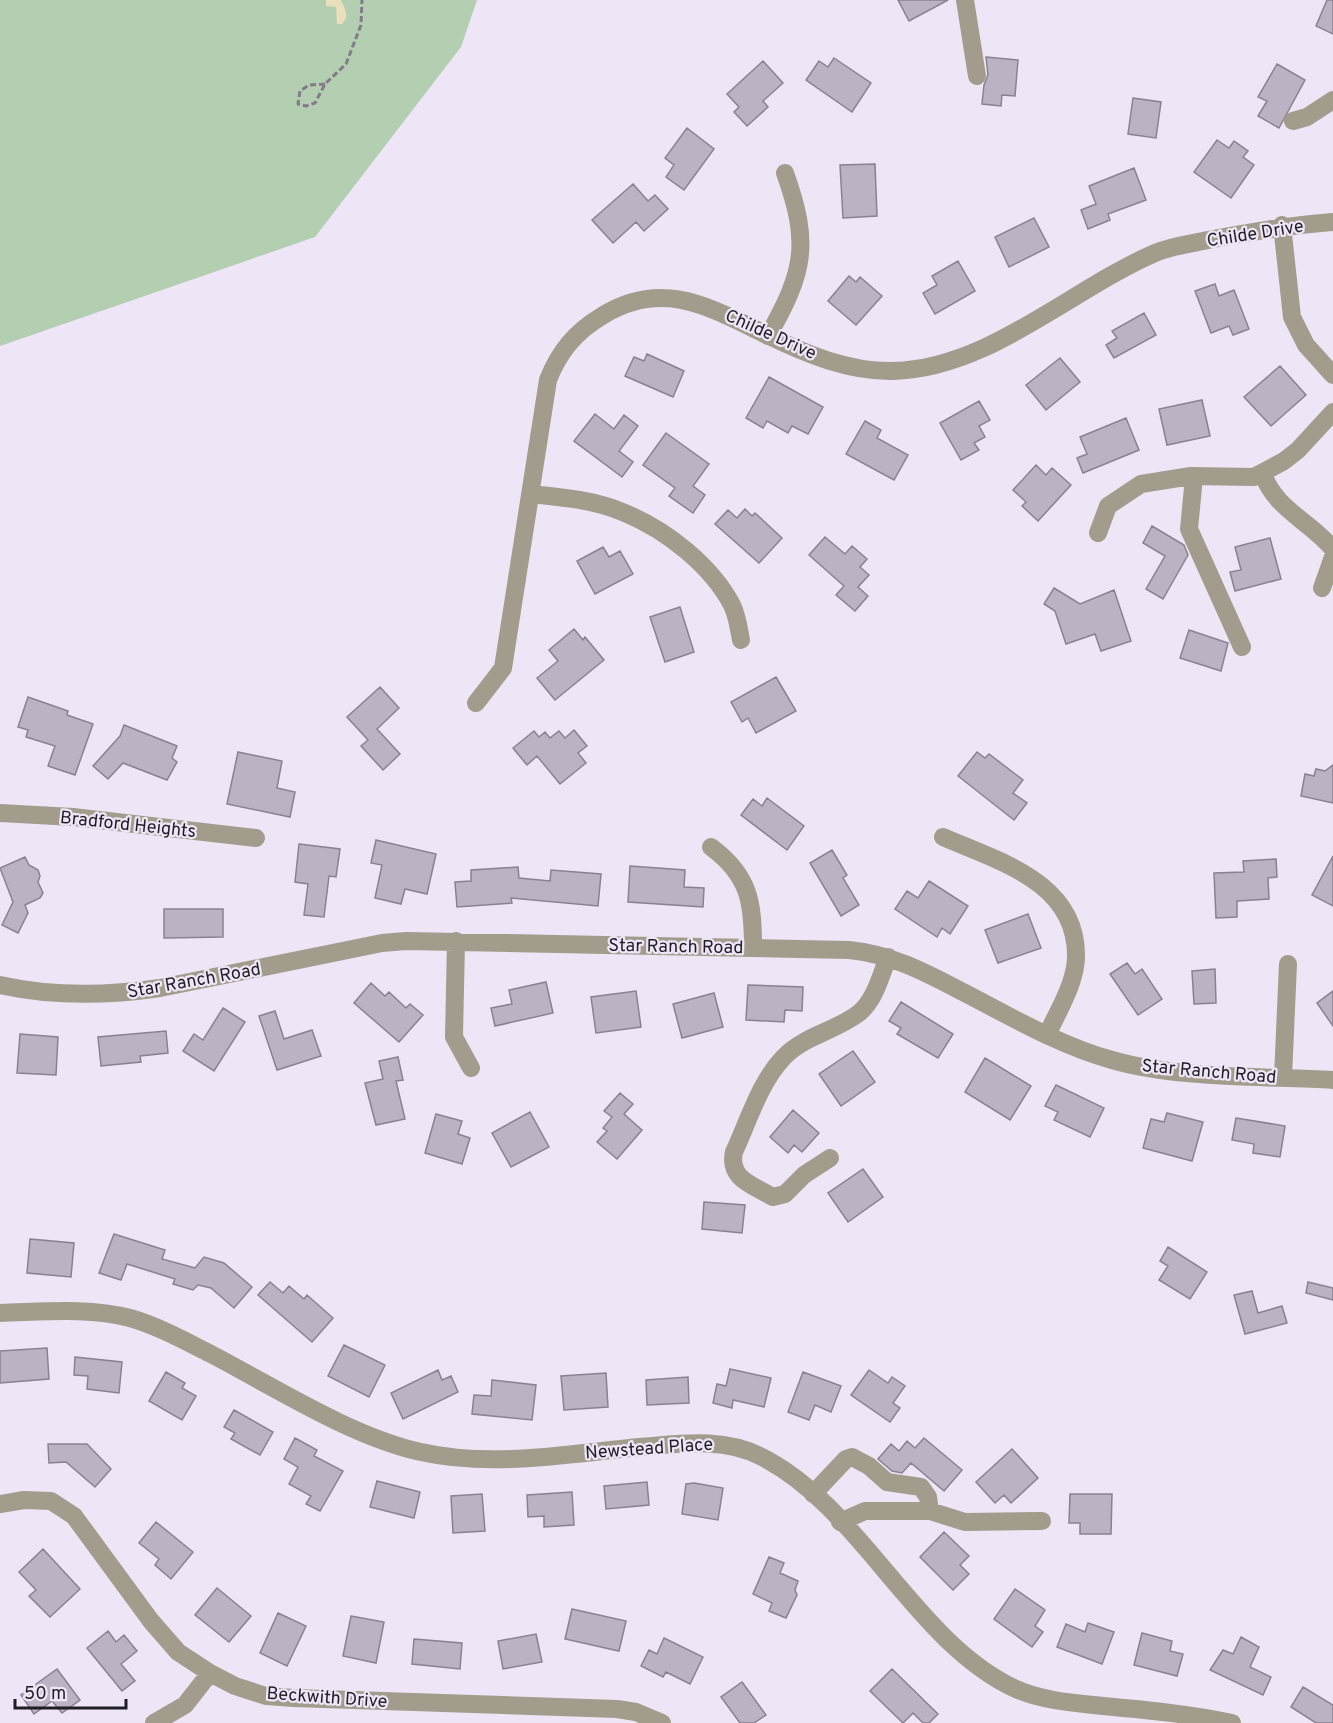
<svg xmlns="http://www.w3.org/2000/svg" width="1333" height="1723" font-family="Overpass,sans-serif">
<style>
.green{fill:#b4ceb2}
.sand{fill:#e9dfba}
.building{fill:#bbb2c3;stroke:#8a8192;stroke-width:1.5}
.lines{fill:none;stroke-linecap:round;stroke-linejoin:round}
.path{stroke:#827c88;stroke-width:3;stroke-dasharray:6 3;stroke-linecap:butt}
.minor{stroke:#a29c8c;stroke-width:18}
.labels{text-anchor:middle;stroke-width:4.5;stroke-linejoin:round;paint-order:stroke}
.street-label{font-size:18px;fill:#211d24;stroke:#eee5f7}
</style>
<rect width="100%" height="100%" fill="#eee5f7"/>
<path class="green" d="M0,0H477L461,47L315,237L0,346Z"/>
<path class="sand" d="M326,0H341C345,9 350,16 342,24H337L336,7L326,6Z"/>
<path class="building" d="M898,0H948L909,21Z
M1327,0H1333V34L1316,26Z
M986,57L1018,60L1015,96L1002,95L1001,106L982,104L984,85L988,75Z
M834,58L871,83L852,112L806,80L819,61L828,67Z
M763,61L783,83L763,101L768,107L747,126L734,112L739,107L727,94Z
M1277,64L1305,80L1279,128L1258,116L1267,101L1258,97Z
M1133,98L1161,102L1156,138L1128,134Z
M687,128L714,149L684,190L666,177L674,165L665,158Z
M1217,140L1229,148L1234,141L1248,151L1243,157L1254,165L1231,198L1194,172Z
M875,164L877,216L843,218L840,165Z
M1134,168L1146,200L1108,214L1110,220L1088,229L1081,210L1096,204L1089,186Z
M633,184L648,201L655,195L668,209L644,231L636,222L613,243L592,220Z
M1034,218L1049,247L1009,267L995,237Z
M958,261L975,291L935,314L923,293L937,285L932,276Z
M849,276L856,282L860,277L882,296L856,325L828,301Z
M1215,284L1219,296L1234,290L1249,329L1233,335L1229,326L1211,333L1195,291Z
M1144,313L1156,335L1114,358L1106,345L1117,338L1112,331Z
M647,354L684,371L673,397L625,376L634,357L644,361Z
M1060,358L1080,382L1046,410L1026,385Z
M1280,366L1306,395L1271,426L1244,397Z
M769,377L823,407L808,434L792,426L788,433L767,421L763,428L746,418Z
M1202,400L1210,436L1167,445L1159,409Z
M979,401L990,420L979,426L985,437L974,443L979,450L961,460L940,423Z
M595,414L614,429L624,415L638,426L619,451L633,462L622,477L574,441Z
M1126,418L1139,450L1083,473L1077,458L1087,454L1080,437Z
M865,421L881,430L877,438L908,455L894,480L846,454Z
M666,433L709,464L693,486L705,495L693,513L669,496L675,488L643,465Z
M1036,465L1046,475L1052,468L1071,485L1038,521L1022,506L1026,502L1013,490Z
M745,509L752,516L755,513L782,538L759,563L715,524L728,510L737,518Z
M1152,526L1184,545L1188,555L1163,599L1146,589L1165,556L1143,543Z
M825,537L845,554L852,546L867,559L860,567L869,575L858,587L868,596L855,611L836,595L844,586L809,555Z
M1270,538L1281,579L1235,591L1230,572L1241,570L1235,547Z
M603,547L609,557L620,551L633,574L595,594L577,561Z
M1054,588L1080,604L1114,590L1131,641L1101,651L1095,634L1066,644L1055,611L1044,604Z
M680,607L694,652L665,662L650,617Z
M574,629L583,640L585,637L604,660L555,700L537,678L558,661L549,650Z
M1189,630L1228,643L1221,671L1180,658Z
M776,677L796,711L756,733L748,718L742,722L731,702Z
M380,687L399,708L377,729L400,754L383,770L361,746L368,740L347,717Z
M28,697L68,711L67,715L93,724L75,775L48,766L55,746L26,737L28,730L18,727Z
M124,725L177,746L172,758L177,762L167,780L123,763L108,779L93,766L120,736Z
M574,730L587,746L578,753L586,763L560,784L537,756L527,765L513,748L534,731L539,737L545,732L550,738L559,731L565,738Z
M238,752L282,761L277,788L295,792L290,817L227,804Z
M977,752L985,758L989,754L1023,780L1013,793L1027,803L1014,820L958,776Z
M1333,765V803L1301,796L1305,774L1314,776L1316,769L1325,771Z
M767,798L804,826L787,850L741,815L753,799L762,806Z
M376,840L436,854L427,894L405,889L401,904L375,898L382,865L371,863Z
M299,844L340,849L336,877L329,876L324,917L304,915L308,884L295,882Z
M832,850L847,875L843,878L859,905L841,916L810,863Z
M1333,856V906L1312,895Z
M25,857L29,865L38,870L40,876L38,882L43,893L40,898L25,905L28,913L18,933L2,925L13,902L0,868Z
M1276,859L1277,877L1268,878L1269,899L1237,901V917L1216,918L1214,873L1244,872L1243,861Z
M630,866L685,870L684,887L704,888L703,907L628,902Z
M518,867L519,878L550,881L551,870L601,874L598,906L511,898L512,903L457,907L455,882L471,881V870Z
M929,881L968,906L950,934L942,928L937,937L895,909L907,891L918,898Z
M164,909H223V937L164,938Z
M1028,914L1041,948L998,963L985,930Z
M1127,963L1135,974L1142,969L1162,999L1138,1015L1110,974Z
M1215,969L1216,1003L1194,1004L1192,971Z
M546,982L553,1013L495,1026L491,1008L512,1004L509,990Z
M371,983L385,996L389,992L406,1008L410,1004L423,1015L399,1042L354,1003Z
M748,985L803,987L802,1011L785,1010L784,1022L746,1020Z
M636,991L641,1027L596,1033L591,997Z
M1333,991V1026L1317,1003Z
M714,993L723,1027L682,1038L673,1004Z
M901,1002L953,1034L938,1058L897,1034L901,1028L889,1021Z
M223,1008L245,1022L214,1071L183,1051L194,1034L203,1040Z
M275,1011L284,1039L312,1030L321,1056L277,1070L259,1016Z
M166,1031L168,1053L140,1056L141,1062L101,1066L98,1037Z
M20,1034L58,1037L56,1075L17,1073Z
M853,1051L875,1082L841,1106L819,1074Z
M398,1057L403,1080L396,1081L405,1119L376,1125L365,1083L383,1079L379,1061Z
M985,1058L1031,1086L1010,1120L965,1092Z
M1056,1085L1104,1108L1090,1137L1054,1120L1058,1112L1045,1106Z
M620,1093L633,1104L624,1114L642,1130L617,1159L597,1142L607,1131L603,1128L612,1117L604,1111Z
M793,1110L819,1133L802,1152L794,1145L788,1153L770,1137Z
M530,1112L549,1147L511,1167L492,1133Z
M1167,1113L1203,1122L1192,1161L1143,1148L1151,1119L1164,1122Z
M436,1114L462,1121L458,1134L470,1138L462,1164L425,1153Z
M1236,1118L1285,1126L1280,1157L1253,1153L1254,1144L1232,1140Z
M863,1169L883,1197L848,1222L828,1193Z
M704,1202L745,1205L742,1233L702,1229Z
M114,1234L165,1250L162,1259L195,1268L204,1257L224,1263L252,1287L234,1308L211,1288L198,1285L193,1290L173,1284L175,1279L127,1264L121,1280L99,1273Z
M30,1239L74,1243L71,1277L27,1273Z
M1168,1247L1207,1272L1190,1299L1159,1280L1168,1266L1160,1261Z
M270,1282L283,1293L289,1286L304,1299L307,1295L333,1318L312,1342L258,1295Z
M1308,1282L1333,1288V1300L1306,1293Z
M1252,1291L1258,1313L1282,1306L1287,1323L1245,1334L1234,1295Z
M344,1345L385,1365L369,1397L328,1376Z
M47,1348L49,1379L0,1383V1351Z
M75,1357L122,1362L119,1393L87,1389L88,1376L74,1375Z
M730,1369L771,1378L764,1407L733,1400L732,1408L713,1403L717,1384L726,1386Z
M438,1370L442,1380L451,1376L458,1392L403,1419L391,1393Z
M869,1370L888,1383L892,1377L905,1386L893,1403L900,1408L890,1422L851,1395Z
M166,1372L185,1383L182,1388L196,1396L182,1420L149,1401Z
M803,1372L841,1386L831,1412L815,1405L809,1420L788,1412Z
M606,1373L608,1407L564,1410L561,1376Z
M688,1377L689,1403L647,1405L646,1380Z
M492,1380L536,1385L532,1420L472,1414L474,1395L491,1396Z
M234,1410L273,1432L260,1455L231,1439L235,1433L224,1427Z
M295,1438L317,1450L314,1456L343,1471L320,1511L306,1504L311,1496L289,1484L298,1467L284,1459Z
M924,1438L962,1470L944,1491L911,1463L902,1473L892,1471L878,1459L891,1444L899,1451L907,1441L915,1448Z
M48,1444H87L111,1469L95,1487L66,1462L49,1463Z
M1012,1449L1038,1478L1011,1503L1004,1495L995,1503L976,1482Z
M377,1481L420,1492L414,1518L370,1507Z
M647,1482L649,1505L606,1509L604,1486Z
M694,1483L723,1488L718,1520L682,1514L686,1484Z
M572,1492L574,1525L544,1527V1516L528,1517L527,1495Z
M482,1494L485,1531L453,1533L451,1496Z
M1070,1494H1112L1111,1534H1080V1523H1069Z
M156,1522L193,1552L171,1579L155,1565L159,1559L139,1543Z
M944,1532L969,1556L960,1565L969,1574L953,1590L920,1557Z
M43,1549L80,1589L50,1617L29,1596L36,1590L19,1572Z
M769,1557L784,1563L780,1573L798,1581L795,1590L797,1595L786,1618L769,1611L772,1603L753,1594Z
M217,1588L251,1616L229,1642L195,1615Z
M1015,1589L1045,1610L1035,1626L1043,1632L1032,1647L994,1619Z
M572,1609L626,1621L619,1651L565,1639Z
M278,1613L306,1626L287,1666L260,1653Z
M351,1616L384,1622L376,1663L343,1656Z
M1088,1623L1114,1632L1102,1664L1057,1647L1066,1624L1085,1632Z
M108,1631L116,1642L124,1635L137,1651L121,1664L135,1681L122,1691L87,1648Z
M1142,1633L1172,1641L1170,1651L1183,1654L1177,1676L1134,1665Z
M536,1634L542,1662L503,1669L498,1641Z
M1241,1637L1259,1647L1250,1667L1271,1677L1263,1695L1210,1670L1223,1650L1233,1654Z
M664,1638L703,1657L690,1684L666,1672L663,1677L641,1666L649,1650L657,1654Z
M414,1639L462,1643L460,1669L412,1664Z
M57,1669L80,1700L62,1713L52,1701L34,1714L21,1695Z
M892,1669L938,1714L929,1723H923L913,1713L903,1723L870,1691Z
M742,1682L766,1715L754,1723H740L721,1697Z
M1303,1687L1333,1705V1723H1316L1291,1707Z"/>
<g class="lines">
<path class="path" d="M325,84L309,85L300,91L298,104L306,106L315,103L325,84L346,64L361,25L362,0"/>
<path class="minor" d="M965,0L977,76
M1293,121L1307,117L1333,100
M1282,225L1292,317L1306,345L1333,375
M768,336C805,271 810,243 785,173
M1263,474C1275,509 1311,522 1333,549
M1194,477L1189,529L1242,647
M530,494C561,497 595,500 625,513C666,530 711,565 732,605C737,615 739,629 741,640
M1098,533L1108,506L1141,484L1191,476L1254,477L1284,461L1298,450L1333,412
M1322,588L1333,557
M476,703L503,668L548,380C559,352 575,332 602,316C663,278 711,308 767,335C806,354 849,372 893,371C988,369 1070,290 1155,253C1171,246 1190,244 1208,240C1250,232 1290,225 1333,222
M0,813L73,817L256,838
M943,837C998,861 1078,882 1076,958C1075,984 1058,1011 1047,1035
M711,847C750,876 753,903 753,948
M456,941L454,1037L471,1068
M0,985C54,997 106,996 160,988L382,943L406,941L849,950C890,954 923,971 959,990C1008,1015 1058,1045 1112,1060C1178,1079 1263,1076 1333,1080
M1283,1077L1288,964
M830,1158L804,1175L785,1194L773,1197C753,1185 728,1179 734,1152C748,1122 760,1082 783,1058C803,1036 836,1031 859,1013C875,1000 881,975 888,957
M0,1313C42,1312 88,1307 130,1318C158,1326 185,1341 211,1354C274,1387 352,1437 421,1452C492,1468 568,1454 639,1447C680,1444 722,1437 760,1456C860,1505 915,1643 1016,1689C1043,1701 1075,1703 1103,1706C1147,1710 1190,1714 1232,1723
M813,1494L846,1459L852,1457L869,1466L887,1482L921,1487L928,1497L930,1511
M0,1504L24,1500L51,1501L74,1516L151,1621L178,1652L210,1673L235,1686L266,1696L294,1698L617,1709L636,1712L662,1723
M840,1522L865,1511H930L965,1522L1042,1521
M154,1723L185,1705L210,1673"/>
</g>
<g class="labels">
<g class="street-label">
<text transform="translate(1255 233) rotate(-9)" y="6">Childe Drive</text>
<text transform="translate(771 334) rotate(24)" y="6">Childe Drive</text>
<text transform="translate(128 824) rotate(6)" y="6">Bradford Heights</text>
<text transform="translate(676 946) rotate(1)" y="6">Star Ranch Road</text>
<text transform="translate(194 980) rotate(-10)" y="6">Star Ranch Road</text>
<text transform="translate(1209 1071) rotate(5)" y="6">Star Ranch Road</text>
<text transform="translate(649 1448) rotate(-4)" y="6">Newstead Place</text>
<text transform="translate(327 1697) rotate(4)" y="6">Beckwith Drive</text>
</g>
</g>
<path d="M15 1699v9h111v-9" fill="none" stroke="#211d24" stroke-width="3"/>
<text x="24" y="1699" font-size="18" fill="#211d24" stroke="#eee5f7" stroke-width="4.5" paint-order="stroke">50 m</text>
</svg>
